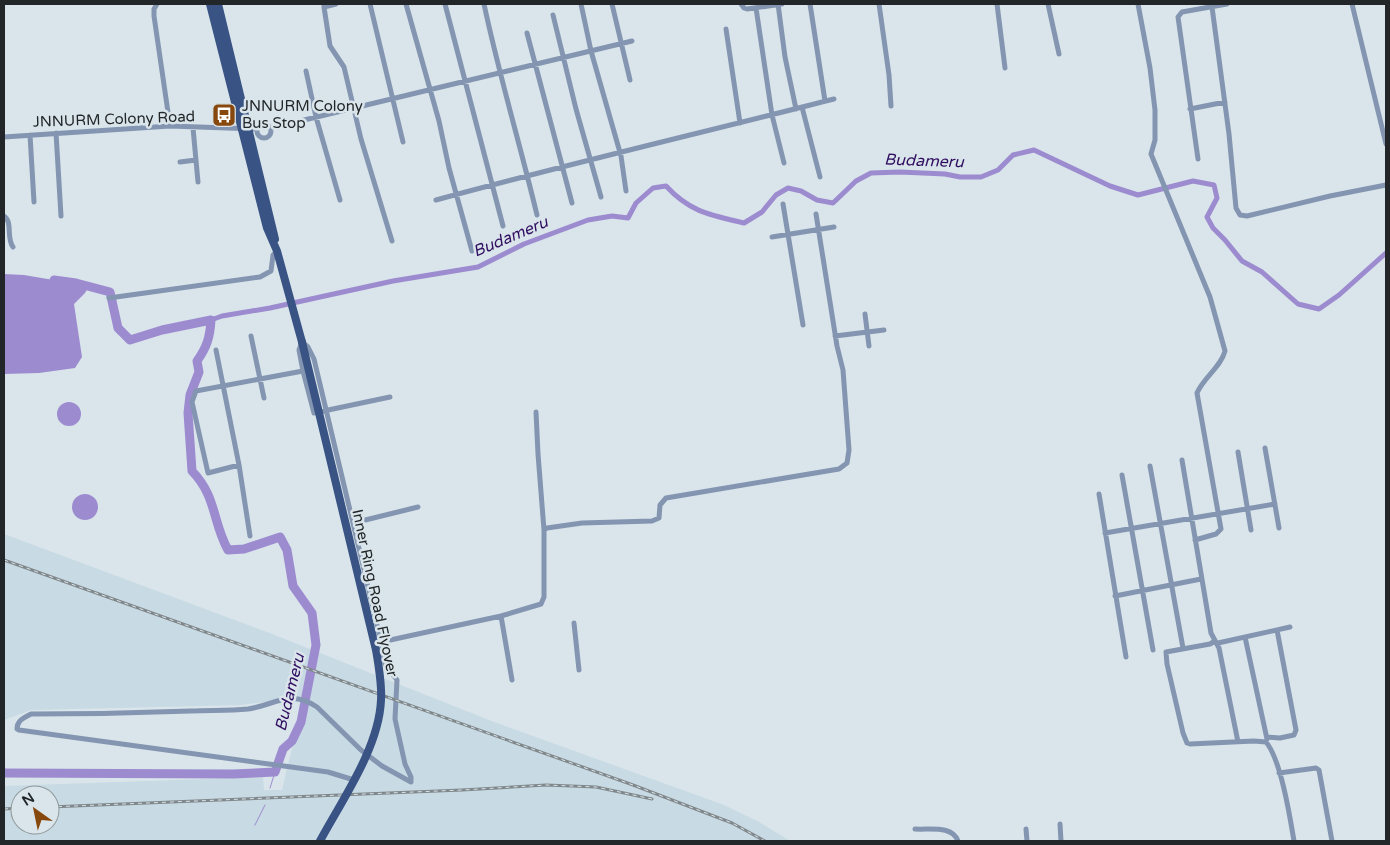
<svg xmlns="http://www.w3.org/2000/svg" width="1390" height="845" font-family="'Varela Round',sans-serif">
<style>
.built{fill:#c8dae3;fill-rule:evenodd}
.water{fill:#9d8bd0}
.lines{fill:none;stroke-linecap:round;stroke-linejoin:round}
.stream{stroke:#9d8bd0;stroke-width:1}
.canal{stroke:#9d8bd0;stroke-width:5}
.river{stroke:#9d8bd0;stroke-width:9}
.minor{stroke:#8495b1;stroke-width:5}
.primary{stroke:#395384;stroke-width:8}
.rail-casing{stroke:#80888c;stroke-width:3}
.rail{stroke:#d9e5ea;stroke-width:1;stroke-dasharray:4;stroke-linecap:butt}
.primary-bridge{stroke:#395384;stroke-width:8}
.labels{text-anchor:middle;stroke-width:5;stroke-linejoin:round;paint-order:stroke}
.poi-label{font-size:15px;fill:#222628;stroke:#d9e5ea;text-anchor:start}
.street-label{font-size:15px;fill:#222628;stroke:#d9e5ea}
.water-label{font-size:16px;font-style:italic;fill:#310e61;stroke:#d9e5ea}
</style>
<rect width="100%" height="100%" fill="#d9e5ea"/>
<path class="built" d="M4,534L267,632L494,722L724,805L759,822L790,841H4V786L263,777L264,790H282L303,702L279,700L241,705L31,710L4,720ZM20,795H50V825H20Z"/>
<path class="water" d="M4,274L24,275L89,286L85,293L74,304L82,357L75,368L39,373L4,374Z
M57 414a12 12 0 1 1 24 0a12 12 0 1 1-24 0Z
M72 507a13 13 0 1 1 26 0a13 13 0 1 1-26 0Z"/>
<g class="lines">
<path class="stream" d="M270,788L275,772
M255,825L265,805"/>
<path class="canal" d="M211,320L222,316L270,308L393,281L478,267L524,244L588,220L612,216L628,218L636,203L653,188L666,186C690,212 710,215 744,223L762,212L776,195L788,188L801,191L817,200L833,203L856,181L871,173L900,172L945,174L960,177H981L998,170L1013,155L1034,150L1110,186L1138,195L1193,181L1214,185L1217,198L1207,217L1213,228L1225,240L1242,261L1262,272L1298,304L1319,309L1339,295L1386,253"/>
<path class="river" d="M4,773L233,774L275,772L283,749L292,741L301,722L316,645L312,613L293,586L287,550L280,537L244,549L228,550C212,521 217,497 192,471L188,413L190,395L199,372L197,361C207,347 210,337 211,320L162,330L130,340L118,328L110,292L76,283L54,280"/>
<path class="minor" d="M157,4L154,9V16L170,126
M324,4V7L336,4
M370,4L403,142
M406,4L439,121L449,168L472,251
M445,4L503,226
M484,4C499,75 520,144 537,215
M581,4L591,51L621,156L626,191
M612,4L630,80
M741,4L744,8L747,9L782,4
M778,4L785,57L796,109
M810,4L825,101
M879,4L889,75L891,106
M997,4L1005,68
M1048,4L1059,54
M1138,4L1150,68L1155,110V140L1151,154L1210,297L1225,351C1221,367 1203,378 1197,393L1221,529L1216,534L1195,540
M1352,4L1386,144
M324,7L330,46L344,67L361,139L392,241
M1212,7L1229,134L1236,208L1240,215L1247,216L1330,196L1386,185
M756,8L772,115L784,163
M553,15L576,109L601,197
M726,29L740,123
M527,33L572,203
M306,71L316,117L340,200
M802,107L820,177
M1190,109L1225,102
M257 131a7 7 0 1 1 14 0a7 7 0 1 1-14 0Z
M193,128L198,182
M271,128L632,41
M56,133L61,216
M30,135L34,202
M4,137L170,126L256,129
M1198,159L1178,17L1182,12L1227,4
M180,162L196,160
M436,200C568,164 701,133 834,99
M783,204L803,325
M4,216C13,222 6,238 13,247
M772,237L834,227
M109,298L260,277L271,271L273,255L277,251
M865,314L869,346
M251,336L264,398
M835,336L884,330
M216,350L239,465L250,536
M303,371L299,350L302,342L308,347L314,359L353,523
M1265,448L1279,528
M1238,452L1251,530
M1182,460L1211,633L1219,648L1238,742
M239,465L208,473L192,402L196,391L303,371L314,413L390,397
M1150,466L1183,648
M1122,475L1153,650
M1099,494L1126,657
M418,507L353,523L381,642L501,616L541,604L544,597V530L538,454L536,412
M544,530L547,528L582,523L652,521L659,518L660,505L666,498L839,469L847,463L849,450L843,370L837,346L816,214
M1105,533L1275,504
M1115,596L1201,579
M501,616L512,680
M574,623L579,670
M1245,637L1267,739
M1215,641L1210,644L1166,652L1167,664L1183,733L1187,743L1190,744L1254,741L1266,742C1281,760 1290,817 1294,841
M1218,643L1290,627
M1267,737L1280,738L1294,735L1296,730L1277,630
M1279,773L1316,768L1319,770L1332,841
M354,780L328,772L19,730L17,729C17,720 24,718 31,714C84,714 138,713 191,711C210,710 229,711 248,709C275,705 290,689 317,707L361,750L382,766L411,782V777L405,764L395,719L397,680L385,664L381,642
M1060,824L1061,841
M915,829C930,830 952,825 958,841
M1026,829L1027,841"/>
<path class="primary" d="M210,4L267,228L277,251L302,342
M218,4L275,239"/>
<g class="rail-casing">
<path id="rail" d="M4,560L633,785L732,823L765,841
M50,807L462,790L546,785L596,787L652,799
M4,809L20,808"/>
</g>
<use href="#rail" class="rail"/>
<path class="primary-bridge" d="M302,342L376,650C379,667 382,684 381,700C379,748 342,800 320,841"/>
</g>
<defs>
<g id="bus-square" transform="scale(1.25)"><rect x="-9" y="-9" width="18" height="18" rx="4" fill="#87480d" stroke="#d9e5ea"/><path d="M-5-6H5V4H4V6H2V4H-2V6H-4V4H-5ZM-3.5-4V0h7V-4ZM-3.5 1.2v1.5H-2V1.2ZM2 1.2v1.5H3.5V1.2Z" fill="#fff"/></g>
</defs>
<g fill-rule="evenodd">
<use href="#bus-square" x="224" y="115"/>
</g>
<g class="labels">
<g class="poi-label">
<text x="242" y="111">JNNURM Colony<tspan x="242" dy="17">Bus Stop</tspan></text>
</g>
<g class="street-label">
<text transform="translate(114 119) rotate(-2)" y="5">JNNURM Colony Road</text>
<text transform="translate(375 593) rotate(78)" y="5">Inner Ring Road Flyover</text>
</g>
<g class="water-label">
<text transform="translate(924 160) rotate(2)" y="6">Budameru</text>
<text transform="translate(510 236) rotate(-23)" y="6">Budameru</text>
<text transform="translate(289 692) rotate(-76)" y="6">Budameru</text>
</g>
</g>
<rect width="1390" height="845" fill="none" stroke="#222628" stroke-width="10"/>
<g transform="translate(35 810) rotate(327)"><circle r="24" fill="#d9e5ea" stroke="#90999c"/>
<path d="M0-4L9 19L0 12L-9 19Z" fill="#87480d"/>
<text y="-8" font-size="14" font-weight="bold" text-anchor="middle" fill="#222628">N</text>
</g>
</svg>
